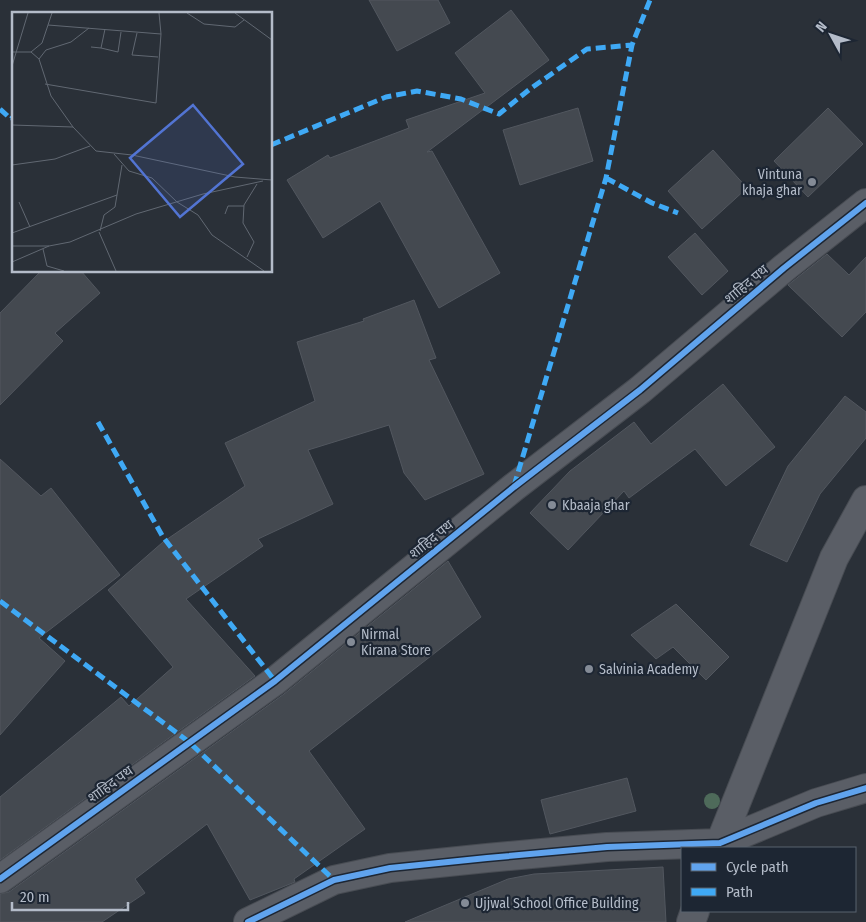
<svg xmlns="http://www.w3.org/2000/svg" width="866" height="922" font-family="'Fira Sans Condensed','Noto Sans Devanagari',sans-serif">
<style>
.building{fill:#444950;stroke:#52575f}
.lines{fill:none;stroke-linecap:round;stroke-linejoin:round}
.minor-casing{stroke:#484c53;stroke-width:30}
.tertiary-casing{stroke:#484c53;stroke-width:30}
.minor{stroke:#5a5e66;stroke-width:28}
.tertiary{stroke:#5a5e66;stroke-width:28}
.quiet{stroke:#3fa9f5;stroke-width:5;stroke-dasharray:10 5;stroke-linecap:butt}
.cycleway-casing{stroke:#1d2633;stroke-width:9}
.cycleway{stroke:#60a3ed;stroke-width:6}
.tree{fill:#4e6a5a}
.poi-dot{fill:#848b96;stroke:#1d2633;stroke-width:2}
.labels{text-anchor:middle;stroke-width:4.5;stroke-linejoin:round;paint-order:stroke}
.poi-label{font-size:14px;fill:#b4bcc9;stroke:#1d2633;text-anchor:start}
.street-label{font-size:14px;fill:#b4bcc9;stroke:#1d2633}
.inset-road{fill:none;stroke:#616872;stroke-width:1}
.view{fill:#5274d3;fill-opacity:0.15;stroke:#5274d3;stroke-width:2.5}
.inset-edge{fill:none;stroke:#b4bcc9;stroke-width:2.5}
</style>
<rect width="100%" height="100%" fill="#2a3038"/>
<path class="building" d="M369,0H438L450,23L397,51Z
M511,10L549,60L427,152L432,151L500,273L439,308L380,201L323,238L287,180L328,155L330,158L409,128L406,120L485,93L455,53Z
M578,108L593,161L520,185L503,130Z
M828,108L863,144L808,197L774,161Z
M713,150L747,188L702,229L668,191Z
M695,233L728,271L702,295L668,257Z
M827,254L849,275L866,257V312L842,337L788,285Z
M41,271H81L100,293L55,333L63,341L0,405V313Z
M414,300L436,358L429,360L484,474L425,500L404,473L389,425L308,450L333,504L258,539L263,546L186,599L255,676L0,860V797L121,697L129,706L173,667L108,590L163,542L245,486L225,443L315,401L297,342L364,321L363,319Z
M723,384L775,447L726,486L695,449L629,498L624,491L568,550L530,513L570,471L634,422L651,444Z
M845,396L866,412V438L820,494L787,562L750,545L788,466Z
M0,459L41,496L51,488L120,575L39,638L65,661L0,735Z
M448,561L481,617L309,751L365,829L294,879L295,882L250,900L207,824L135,879L145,893L102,922H0V894L9,892L284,694Z
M676,604L729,657L706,680L673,647L656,659L631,635Z
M627,778L636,811L550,834L541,800Z
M663,867L666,922H405L508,879L534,874Z"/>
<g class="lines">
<g class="minor-casing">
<path id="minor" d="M718,848L834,558L866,500
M248,922L334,880L390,868L487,858L607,847L720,843L816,803L866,788
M691,922L695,911"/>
</g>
<g class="tertiary-casing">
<path id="tertiary" d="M0,879L275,681L514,487L640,390L784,268L866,203"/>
</g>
<use href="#minor" class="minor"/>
<use href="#tertiary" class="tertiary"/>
<path class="quiet" d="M0,109L11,119L12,118L14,120
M271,145L386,97L417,91L461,99L499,114L530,89L587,49L632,45
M606,178L652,203L678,213
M98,422L163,537L275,681
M514,486L606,178L632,45L650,0
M0,601L189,742L334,880"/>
<g class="cycleway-casing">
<path id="cycleway" d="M0,879L275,681L514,487L640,390L784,268L866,203
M248,922L334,880L390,868L487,858L607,847L720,843L816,803L866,788"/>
</g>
<use href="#cycleway" class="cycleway"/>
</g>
<circle class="tree" cx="712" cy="801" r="8"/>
<g class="poi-dot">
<circle cx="812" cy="182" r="5"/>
<circle cx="552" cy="505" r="5"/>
<circle cx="351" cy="642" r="5"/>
<circle cx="589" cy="669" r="5"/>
<circle cx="465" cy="903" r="5"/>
</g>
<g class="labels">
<g class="poi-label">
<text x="802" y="179" text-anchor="end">Vintuna<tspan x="802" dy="16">khaja ghar</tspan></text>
<text x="562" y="510">Kbaaja ghar</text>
<text x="361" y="639">Nirmal<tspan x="361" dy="16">Kirana Store</tspan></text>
<text x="599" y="674">Salvinia Academy</text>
<text x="475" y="908">Ujjwal School Office Building</text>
</g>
<g class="street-label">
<text transform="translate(746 284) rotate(-40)" y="5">शाहिद पथ</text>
<text transform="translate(431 539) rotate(-39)" y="5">शाहिद पथ</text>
<text transform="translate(110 784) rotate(-36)" y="5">शाहिद पथ</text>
</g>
</g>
<g transform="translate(12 12)">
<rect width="260" height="260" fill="#2a3038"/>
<path class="inset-road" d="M40,1L36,13L149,22M175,1L192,12L223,15L232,8M223,1L260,28M125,21L120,43L146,45M79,35L89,36L93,17M89,36L106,40L109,20M0,40H19L27,47L39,84L61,115L84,139L120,143L223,165L260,168M19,40L30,31L36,13M27,47L34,38L59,30L77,16M0,54L16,1M33,72L144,91L149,22L147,1M0,113L61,115M102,142L117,159L140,166L165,190L186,203L200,223L252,259M0,153L43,147L78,134M7,190L18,215M213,202L216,194H232M88,219L92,203L103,195L110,153M87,220L104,259M0,221L105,183M0,234H37M31,237L35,254L52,259M235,245L242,230L231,211L232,193L245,172M0,250L37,234L58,230L124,202L191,182L251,169"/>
<path class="view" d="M181,93L231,152L168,205L118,146Z"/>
<rect width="260" height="260" class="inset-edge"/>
</g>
<rect x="681" y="847" width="175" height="65" fill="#1d2633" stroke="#59626f"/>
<rect x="691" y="863" width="25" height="8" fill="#60a3ed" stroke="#59626f"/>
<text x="726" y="872" font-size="15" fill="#b4bcc9">Cycle path</text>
<rect x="691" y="888" width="25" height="8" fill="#3fa9f5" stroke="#59626f"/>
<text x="726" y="897" font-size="15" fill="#b4bcc9">Path</text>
<g transform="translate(831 35) rotate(310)" stroke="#1d2633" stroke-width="4" paint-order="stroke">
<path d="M0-4L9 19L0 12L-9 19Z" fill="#b4bcc9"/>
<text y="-8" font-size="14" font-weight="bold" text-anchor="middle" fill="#b4bcc9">N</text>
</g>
<path d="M12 902v8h116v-8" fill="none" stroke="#b4bcc9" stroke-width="2.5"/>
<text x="20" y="902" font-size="15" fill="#b4bcc9" stroke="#1d2633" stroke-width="4" paint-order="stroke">20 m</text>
</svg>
